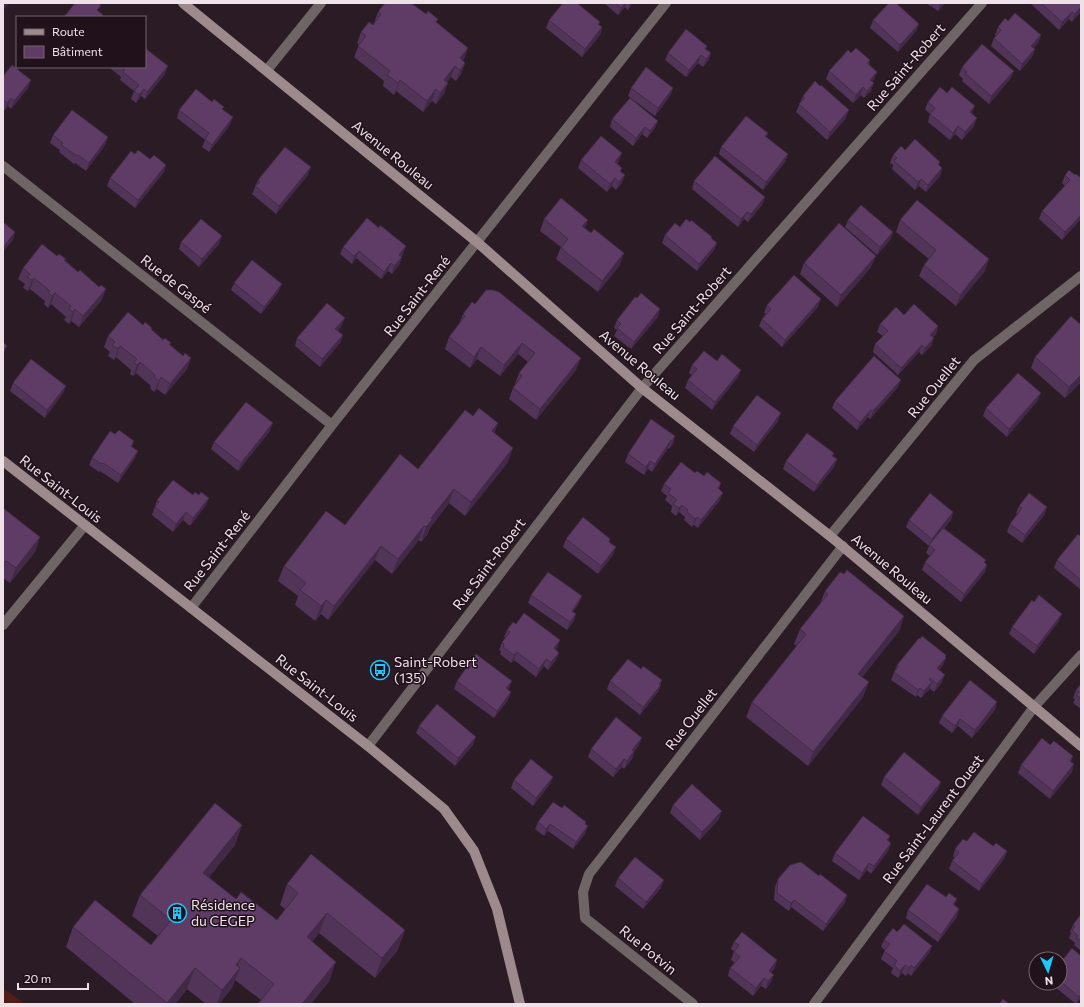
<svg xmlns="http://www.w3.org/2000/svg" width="1084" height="1007" font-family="Commissioner,sans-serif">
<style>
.green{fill:#4f1f17}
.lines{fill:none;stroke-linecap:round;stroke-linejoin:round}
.lane{stroke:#6f6466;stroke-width:10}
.street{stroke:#6f6466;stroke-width:10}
.secondary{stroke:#9c8a8d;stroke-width:10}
.wall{fill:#513458}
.shaded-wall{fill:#422a47}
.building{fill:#5e3c66;stroke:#422a47}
.labels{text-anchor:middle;stroke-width:3;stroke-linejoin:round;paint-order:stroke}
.street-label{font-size:14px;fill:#eee2e8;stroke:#21111b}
.poi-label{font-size:14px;fill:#eee2e8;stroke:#21111b;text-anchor:start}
</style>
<rect width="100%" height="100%" fill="#2b1b24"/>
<path class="green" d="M3,988L25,1004H3Z"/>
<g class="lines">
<path class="lane" d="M3,625L85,525"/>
<path class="street" d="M267,70L321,3
M3,166L332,425
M830,536L974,360L1081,276
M191,608L332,425L666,3
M368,746L642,388L982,3
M693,1004L585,918L583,892L589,874L843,546
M814,1004L1034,707L1081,655"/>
<path class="secondary" d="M183,3L477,242L642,388L830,536L1081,746
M3,461L368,746L444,809L474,851L497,909L520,1004"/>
</g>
<path class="wall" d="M604,3H632L628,10L625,7L618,15Z
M926,3H945L938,11L931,6H930Z
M1030,3H1081V12L1072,22L1069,19L1059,30Z
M378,12L437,23L468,48L464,59L463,61L465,63L461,74L456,81L451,77L447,82L444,94L436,104L432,101L423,112L396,91L394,95L383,86L384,81L354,57L359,45L357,43L361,32L373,25L374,23Z
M549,20L600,22L599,25L602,27L600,35L582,57L546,28Z
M873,20L919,24L916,31L898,52L870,28Z
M1008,21L1041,35L1038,43L1033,48L1035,49L1032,57L1020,71L991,46L994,38L996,36L995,35L998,27Z
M707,46L706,49L711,53L708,61L703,67L698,63L686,77L665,60L668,53Z
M851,53L870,60L869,64L877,72L874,79L872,82L871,91L864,98L861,95L853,103L826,79L829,71Z
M112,67H145L165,74L145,99L141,96L136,103L131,99L134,91L120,80L121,77L111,69Z
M962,67L1011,78L989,104L962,81L963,79L959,75Z
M3,76L31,80L28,88L11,109L8,106L4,111L3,110Z
M631,88H673L670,96L655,116L628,96Z
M803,96L846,118L827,140L796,112Z
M928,102L972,114L974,126L962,140L955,134L950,140L928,122L930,114L925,109Z
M179,110H223L230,125L209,152L202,147L205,140L177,118Z
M612,119L655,128L647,138L642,134L633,146L610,127Z
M768,133L766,137L788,154L785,162L763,190L719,154L721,147Z
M53,135L108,137L105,145L86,171L75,163L74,164L59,152L60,150L50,143Z
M905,150L940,162L939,165L942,168L940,176L926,192L919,186L915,190L892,169L893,165L890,163L893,155Z
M581,160L619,161L617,164L621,171L622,183L616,190L612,186L607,192L578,168Z
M164,172L135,208L107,186L110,178Z
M308,175L276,214L252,194L258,180Z
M1065,175H1075L1081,219L1062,240L1039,219L1042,211L1065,186L1062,183Z
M694,181L765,197L762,205L748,222L744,219L738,227L692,189Z
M544,219L585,228L620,265L598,292L556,259L561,247L540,231Z
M848,220L893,232L890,240L877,255L845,227Z
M900,220L985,271L956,306L919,276L924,265L929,259L896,232Z
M680,227L712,237L711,238L717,243L714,250L697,271L662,243L665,235Z
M181,242L219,244L199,267L179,249Z
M343,247L403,254L401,257H402L399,265L392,274L388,271L381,279L356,258L352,264L340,254Z
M57,256L66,259L65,261L78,272L99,287L106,289L101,301L79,327L71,321L69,324L64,320L66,317L51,304L48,308L44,304L45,301L30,289L28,291L23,288L25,284L18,279L23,268Z
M804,263L871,267L837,307L800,274Z
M234,283L279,291L261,314L231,290Z
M475,304L576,370L536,420L509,399L513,388L515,385V384L519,373L528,362L518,354L500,376L477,359L470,368L445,349L449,337L459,324L463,314Z
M767,305L818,307L782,347L759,326L762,319L766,314L764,313Z
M904,315L938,326L936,334L933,337L934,338L931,346L922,355L919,352L898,375L873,352L875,344L883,336L877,332L880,324Z
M658,317L631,349L614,336L617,330L614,328L617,320Z
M143,325L152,328L151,330L163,340L171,343L170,345L183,356L191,358L187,369L165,395L157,389L154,392L150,388L151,386L136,373L133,376L130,374L131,370L116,357L114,360L108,356L110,352L104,347L108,336Z
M342,325L338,331L343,335L340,343L320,367L295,346L297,338Z
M1035,357L1081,382L1065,398L1031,368Z
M717,361L741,370L738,377L712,410L685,388L688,380L692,375L689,373L692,365Z
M13,383L66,386L63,393L45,418L10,391Z
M898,387L870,419L868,417L857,430L832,408L835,401Z
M1038,400L1007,437L983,416L986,408Z
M778,421L754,452L730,434L733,426Z
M270,431L238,471L211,449L214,442Z
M494,433L508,462L465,516L449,503L430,528L427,535L421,542L419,540L392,574L375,560L328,620L321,614L315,621L295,605L298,596L278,581L284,566L345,525L418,469Z
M115,434L134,441L132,447L135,458L118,483L100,471L99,472L89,465L92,458Z
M675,436L673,444L669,449L668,448L652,472L648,469L644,475L625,462L628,454Z
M834,453L833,456L837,459L834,467L814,492L783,469L786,461Z
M695,473L721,483L719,489L720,500L698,528L694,525L692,527L684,520L685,517L679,512L676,516L671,512L672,506L665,500L667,496L661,491L664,484Z
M193,495H199L209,498L206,505L190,526L183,520L173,532L152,515L157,500Z
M1019,506L1045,514L1022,543L1007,532L1010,524L1017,514L1016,513Z
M3,508L40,537L35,552L10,583L3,578Z
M953,512L951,520L944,528L986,560L985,562V572L961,602L922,570L925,562L930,556L926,553L929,546L906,527L909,520Z
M1081,537V588L1080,589L1054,568L1057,560Z
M566,539H610L609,542L613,555L598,574L563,547Z
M825,591L904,616L899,631L862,677L863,697L808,766L746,717L752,702L797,646L794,644L800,629L820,604Z
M531,595L579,603L573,612L574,621L567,630L528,603Z
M1059,621L1034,654L1009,634L1012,627Z
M516,624L560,640L557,648L556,650L559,653L556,660L548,670L544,666L536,677L514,660L511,663L500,654L501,651L499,650L502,642L506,638L504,637L507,630Z
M945,657L946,658L943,665L939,670L942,682L934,692L929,688L921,698L917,695L916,697L891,680L897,665Z
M457,681H512L508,690L511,692L508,700L494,718L454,689Z
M610,681L661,684V685L658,692L640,715L607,689Z
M1081,684V709L1073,703L1075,699L1073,698L1076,690Z
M995,710L972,738L958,726L952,733L939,723L942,716Z
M419,726L473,745L455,766L416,733Z
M639,745L634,752L632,759L624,769L622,767L613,777L588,757L591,749Z
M1050,745L1073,756L1071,762L1072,772L1050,799L1018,773L1021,765Z
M553,777L550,784L533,806L511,788L514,780Z
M884,777L938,789L918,815L881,785Z
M673,805L719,819L700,840L670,813Z
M562,808L586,822L585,824V834L573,849L548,831L544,836L535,829L538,822Z
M242,825L235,845L209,877L236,899L277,920L285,909L280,905L287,884L405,930L397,951L375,978L319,933L312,942L329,982L261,1000L235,980L232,988L219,1004H206L187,989L175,1004H135L66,947L73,927L151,945L158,936L132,916L140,895Z
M890,836L888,841L891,843L888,851L871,874L867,870L859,880L832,861L835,853Z
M967,841L993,846L1007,851L1004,859L979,891L949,869L952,861L955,858L953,856L955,849Z
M819,876L847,895L845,903L823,931L791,907L789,911L774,900L775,887L778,879Z
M618,878L661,888L643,909L615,886Z
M946,897L957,899L954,905L957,917L938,942L906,918L908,910Z
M1081,914V951L1074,945L1075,943L1069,938L1071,933L1070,932L1073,925Z
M897,932L932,946L929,953L911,976L908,973L906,976L902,973L898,978L891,973L893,968L881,959L885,950L881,947L884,940Z
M734,942L775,968L771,972V982L766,989L761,986L753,996L728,976L730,968L735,963L731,960L734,951L731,949Z
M1060,961L1081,998L1076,1004L1050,983H1060Z"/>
<path class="shaded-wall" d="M5,3H9L3,10V5Z
M625,3H626L625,7L618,15L621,8Z
M630,3H632L628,10Z
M941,3H945L938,11L940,4Z
M1081,7V12L1072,22L1075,14Z
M1072,12L1069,19L1059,30L1062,22Z
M919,24L916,31L898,52L900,45Z
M602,27L600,35L582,57L585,49Z
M1041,35L1038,43L1028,54L1031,46Z
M468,48L464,59L457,68L460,58Z
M1035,49L1032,57L1020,71L1022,64Z
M711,53L708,61L703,67L706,59Z
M701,55L698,63L686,77L689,70Z
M465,63L461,74L456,81L460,70Z
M168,66L165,74L145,99L147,92Z
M455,66L451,77L440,91L444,80Z
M1014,71L1011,78L989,104L991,96Z
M877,72L874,79L867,87L870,80Z
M31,80L28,88L11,109L14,101Z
M400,80L396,91L394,95L398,83Z
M448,83L444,94L436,104L440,93Z
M874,83L871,91L864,98L867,91Z
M863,87L861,95L853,103L856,95Z
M673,88L670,96L655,116L658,108Z
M144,89L141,96L136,103L139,95Z
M436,89L432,101L423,112L427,101Z
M11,98L8,106L4,111L7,103Z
M975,106L972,113L967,120L970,112Z
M849,110L846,118L827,140L830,132Z
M233,117L230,125L209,152L212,145Z
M977,118L974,126L962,140L965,132Z
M658,121L655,128L647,138L650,131Z
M958,126L955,134L950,140L953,133Z
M645,127L642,134L633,146L636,138Z
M108,137L105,145L86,171L89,163Z
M622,153L619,161L612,170L615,162Z
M788,154L785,162L763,190L766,182Z
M166,165L164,172L135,208L138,200Z
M311,167L308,175L276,214L279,206Z
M942,168L940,176L926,192L928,185Z
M625,175L622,183L616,190L619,182Z
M615,178L612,186L607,192L610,184Z
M921,179L919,186L915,190L918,182Z
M765,197L762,205L748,222L751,214Z
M747,212L744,219L738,227L741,219Z
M1081,215V219L1062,240L1065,232Z
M588,220L584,231L582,226Z
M15,232L13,240L3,252V248Z
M893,232L890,240L877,255L880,247Z
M222,236L219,244L199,267L202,259Z
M717,243L714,250L697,271L699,264Z
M406,246L403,254L396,263L399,255Z
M359,251L356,258L352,264L354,256Z
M624,253L620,265L598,292L602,281Z
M876,256L871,267L837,307L841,295Z
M402,257L399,265L392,274L394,266Z
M989,259L985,271L956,306L960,295Z
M391,263L388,271L381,279L384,272Z
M34,278L30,289L28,291L32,280Z
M282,284L279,291L261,314L264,307Z
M106,289L101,301L79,327L83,316Z
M55,293L51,304L48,308L52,296Z
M821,299L818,307L782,347L785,340Z
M75,309L71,321L69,324L73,312Z
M660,309L658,317L631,349L634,342Z
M345,318L342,325L333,337L335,329Z
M938,326L936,334L928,343L930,335Z
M343,335L340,343L320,367L322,359Z
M934,338L931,346L922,355L925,348Z
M522,343L518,354L500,376L504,365Z
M922,345L919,352L898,375L901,368Z
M7,346L4,353L3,355V351Z
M120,346L116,357L114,360L118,349Z
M481,347L477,359L470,368L474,357Z
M191,358L187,369L165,395L170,384Z
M581,358L576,370L536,420L540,409Z
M140,362L136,373L133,376L137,365Z
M741,370L738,377L712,410L715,402Z
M1081,375V382L1065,398L1069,387Z
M161,377L157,389L154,392L159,381Z
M901,380L898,387L870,419L873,411Z
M66,386L63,393L45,418L47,410Z
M1041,393L1038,400L1007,437L1009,429Z
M871,410L868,417L857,430L860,422Z
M781,413L778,421L754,452L757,445Z
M273,423L270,431L238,471L241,463Z
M498,423L493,438L492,431Z
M675,436L673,444L669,449L672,441Z
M671,440L668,448L652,472L655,464Z
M513,448L508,462L465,516L471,502Z
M138,451L135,458L118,483L121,475Z
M837,459L834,467L814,492L817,485Z
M650,461L648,469L644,475L646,467Z
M454,489L449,503L430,528L427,535L421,542L426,527L431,518Z
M723,493L720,500L698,528L701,520Z
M209,498L206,505L190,526L193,518Z
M682,505L679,512L676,516L679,508Z
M1047,507L1045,514L1022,543L1025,535Z
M186,512L183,520L173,532L176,524Z
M953,512L951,520L929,546L932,539Z
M697,517L694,525L692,527L695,519Z
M424,526L419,540L392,574L398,559Z
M40,537L35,552L10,583L16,568Z
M381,546L375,560L328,620L334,606Z
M616,547L613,555L598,574L601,566Z
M987,565L985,572L961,602L964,594Z
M582,596L579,603L569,618L572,611Z
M326,600L321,614L315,621L321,606Z
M576,614L574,621L567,630L570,622Z
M1062,614L1059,621L1034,654L1037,646Z
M904,616L899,631L853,689L858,674Z
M560,640L557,648L551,656L554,648Z
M517,652L514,660L511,663L514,655Z
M559,653L556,660L548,670L551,662Z
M946,655L944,660L946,658L943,665L934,676L937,668Z
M546,659L544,666L536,677L539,669Z
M945,675L942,682L934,692L937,684Z
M662,680L658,692L640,715L643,707Z
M512,681L509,688L503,696L506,688Z
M869,682L863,697L808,766L813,752Z
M932,682L929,690L921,698L924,691Z
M920,688L917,695L916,697L918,690Z
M511,692L508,700L494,718L497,711Z
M997,702L995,710L972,738L975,730Z
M960,719L958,726L952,733L955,726Z
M476,737L473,745L455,766L458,758Z
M642,738L639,745L634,752L632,759L624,769L627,761L632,750Z
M624,759L622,767L613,777L616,769Z
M1074,764L1072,772L1050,799L1053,791Z
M553,777L550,784L533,806L536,798Z
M941,782L938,789L918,815L921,807Z
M722,811L719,819L700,840L702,832Z
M550,824L548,831L544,836L546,829Z
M242,825L235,845L196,893L203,873Z
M588,826L585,834L573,849L576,842Z
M891,843L888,851L871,874L874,866Z
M1007,851L1004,859L979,891L982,884Z
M869,863L867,870L859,880L862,873Z
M664,880L661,888L643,909L646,902Z
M847,895L845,903L823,931L826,924Z
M794,900L791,907L789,911L791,903Z
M959,909L957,917L938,942L941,935Z
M327,913L319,933L299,958L307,937Z
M405,930L397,951L375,978L382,958Z
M932,946L929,953L911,976L914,968Z
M241,958L236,972L240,968L232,988L219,1004H217L222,990L236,965Z
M777,960L775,968L766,978L769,971Z
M336,962L329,982L311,1004H302Z
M905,965L902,973L898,978L900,971Z
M911,965L908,973L906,976L909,968Z
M195,968L187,989L175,1004H166Z
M774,975L771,982L766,989L768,981Z
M764,978L761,986L753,996L756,988Z
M1081,994V998L1076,1004L1079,997Z"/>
<path class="building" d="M75,3H98L101,5L97,10L103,15L102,17H64Z
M385,3H389L390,4L391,3H411L426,14L428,11L438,19L436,22L468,48L460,58L465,63L460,70L455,66L444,80L448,83L440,93L436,89L427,101L400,80L398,83L387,75L390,71L358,46L366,36L361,32L369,22L373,25L381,14L378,12Z
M563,3H577L600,22L598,24L602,27L585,49L549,20Z
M615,3H625L621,8Z
M889,3H896L919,24L900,45L873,20Z
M1041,3H1081V7L1075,14L1072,12L1062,22Z
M1015,13L1041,35L1031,46L1035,49L1022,64L994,38L1001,30L998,27L1005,18L1008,21Z
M686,29L707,46L705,49L711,53L706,59L701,55L689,70L668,53Z
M982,44L1014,71L991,96L965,73L967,72L962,67Z
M145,48L168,66L147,92L144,89L139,95L134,91L139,85L123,72L125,70L121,67H145Z
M856,48L870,60L867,63L877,72L870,80L874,83L867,91L863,87L856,95L829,71L848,50L851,53Z
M12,65L31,80L14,101L11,98L7,103L3,100V76Z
M646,67L673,88L658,108L631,88Z
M815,81L820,86L821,85L849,110L830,132L799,104L805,98L803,96Z
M940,87L947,93L952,87L975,106L970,112L977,118L965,132L958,126L953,133L930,114L935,108L928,102Z
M196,89L212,102L214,99L224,107L222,109L233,117L212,145L205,139L209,133L179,110Z
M630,98L658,121L650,131L645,127L636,138L612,119Z
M72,110L108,137L89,163L78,155L77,156L61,145L63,143L53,135Z
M746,116L768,133L765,136L788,154L766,182L721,147Z
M601,136L622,153L615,162L622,168L620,171L625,175L619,182L615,178L610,184L581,160Z
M915,139L940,162L938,164L942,168L928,185L921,179L918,182L894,161L897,158L893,155L901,146L905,150Z
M285,147L311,167L279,206L255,186L260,182L258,180Z
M138,150L150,159L154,155L166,165L138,200L110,178L131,151L135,154Z
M715,156L765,197L751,214L747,212L741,219L694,181Z
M1069,170L1075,175L1076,174L1081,178V215L1065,232L1042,211L1070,180L1065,175Z
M561,198L588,220L582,226L591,233L594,229L624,253L602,281L561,248L568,239L544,219Z
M917,200L989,259L960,295L924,265L936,250L900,220Z
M861,205L893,232L880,247L848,220Z
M367,218L379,228L380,225L406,246L399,255L402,257L394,266L391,263L384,272L359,251L354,256L343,247Z
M201,219L222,236L202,259L181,242Z
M686,219L690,222L691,220L712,237L711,238L717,243L699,264L665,235L675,223L680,227Z
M3,222L15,232L3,248Z
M839,223L876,256L841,295L804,263Z
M42,244L57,256L59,254L66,259L64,260L78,272L80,270L99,287L101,285L106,289L83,316L75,309L73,312L69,309L71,306L55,293L52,296L48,293L50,291L34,278L32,280L27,277L30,274L23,268Z
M252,260L282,284L264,307L234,283Z
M794,275L821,299L785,340L762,319L771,309L767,305Z
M486,290H493L499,292L581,358L540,409L513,388L522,376L519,373L535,353L522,343L504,365L481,347L474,357L449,337L465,316L463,314L472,302L475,304Z
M641,293L660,309L634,342L617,328L621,324L617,320L635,297L637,298Z
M327,303L345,318L335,329L343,335L322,359L297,338Z
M914,304L938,326L930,335L934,338L925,348L922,345L901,368L875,344L888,331L880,324L896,307L904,315Z
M128,312L143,325L145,322L152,328L151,329L163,340L165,338L171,343L169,344L183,356L185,353L191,358L170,384L161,377L159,381L154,377L155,375L140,362L137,365L134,362L137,359L120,346L118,349L112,345L115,342L108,336Z
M1071,316L1081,325V375L1069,387L1035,357Z
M3,342L7,346L3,351Z
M704,351L717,361L722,354L741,370L715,402L688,380L697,369L692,365Z
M874,356L901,380L873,411L871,410L860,422L835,401Z
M31,359L66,386L47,410L13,383Z
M1018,373L1041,393L1009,429L986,408Z
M757,395L781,413L757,445L733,426Z
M246,402L273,423L241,463L214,442Z
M479,408L498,423L492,431L513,448L471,502L454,489L431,518L432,520L426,527L424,526L398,559L381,546L334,606L326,600L321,606L300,590L306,583L284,566L326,511L345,525L400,454L418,469L465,410L473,416Z
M651,419L675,436L672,441L671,440L655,464L650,461L646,467L628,454Z
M119,430L134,441L131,446L138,451L121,475L103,463L102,464L92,458L110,431L115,434Z
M807,433L834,453L832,456L837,459L817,485L786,461Z
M681,462L695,473L697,471L704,476L707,472L721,483L718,488L723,493L701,520L697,517L695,519L687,512L688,510L682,505L679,508L673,504L677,500L668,493L671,489L664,484Z
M173,480L193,495L195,492L199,495L201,492L209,498L193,518L186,512L176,524L155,507L159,502L157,500Z
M930,493L953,512L932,539L909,520Z
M1029,493L1047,507L1025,535L1010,524L1022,508L1019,506Z
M3,508L40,537L16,568L6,561L3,565Z
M583,517L610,539L609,542L616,547L601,566L566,539Z
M943,528L986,560L984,562L987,565L964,594L925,562L935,550L929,545Z
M1078,534L1081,537V580L1057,560Z
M847,570L904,616L858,674L869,682L813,752L752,702L806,634L800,629L828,594L825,591L840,572L844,574Z
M548,572L582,596L572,611L576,614L570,622L531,595Z
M1039,595L1062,614L1037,646L1012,627L1032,600L1034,602Z
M524,613L560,640L554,648L559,653L551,662L546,659L539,669L517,652L514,655L503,647L504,644L502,642L510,632L507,630L513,622L516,624Z
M922,636L946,655L945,657L946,658L937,668L945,675L937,684L930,678L929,680L932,682L924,691L920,688L918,690L894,672L898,667L897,665L919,638L920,639Z
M476,654L512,681L506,688L511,692L497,711L457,681Z
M628,659L641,669L643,666L662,680L659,684L661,685L643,707L610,681Z
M970,680L997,702L975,730L960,719L955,726L942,716Z
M1081,684V699L1076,695L1079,692L1076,690Z
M437,704L476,737L458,758L419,726Z
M616,717L642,738L632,750L634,751L627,761L624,759L616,769L591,749Z
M1042,738L1050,745L1054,741L1073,756L1070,761L1074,764L1053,791L1021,765Z
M904,752L941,782L921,807L884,777Z
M531,759L553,777L536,798L514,780Z
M692,784L722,811L702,832L673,805Z
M553,802L562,808L564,805L586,822L585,824L588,826L576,842L550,824L546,829L538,822Z
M215,803L242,825L203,873L236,899L241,892L277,920L298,893L287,884L311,854L405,930L382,958L327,913L307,937L336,962L302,1004H258L274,984L241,958L236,965L240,968L222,990L195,968L167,1003L73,927L95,900L151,945L171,920L140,895Z
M863,816L890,836L887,840L891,843L874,866L869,863L862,873L835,853Z
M974,832L993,846L996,843L1007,851L982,884L952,861L959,852L955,849L963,839L967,841Z
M635,857L664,880L646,902L618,878Z
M801,862L819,876L820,874L847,895L826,924L794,900L791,903L777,893L778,879L790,865Z
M927,884L946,897L949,893L957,899L953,904L959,909L941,935L908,910Z
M1081,914V941L1076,938L1078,936L1072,930L1075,926L1073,925Z
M904,924L932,946L914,968L911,965L909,968L905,965L900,971L894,965L897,961L884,951L890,944L884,940L893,928L897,932Z
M742,932L777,960L769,971L774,975L768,981L764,978L756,988L730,968L740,957L734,952L739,945L734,942Z
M1072,948L1081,956V994L1079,997L1060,981V961L1061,962Z
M1054,956L1057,959H1051Z
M1003,999L1009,1004H999Z"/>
<defs>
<g id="bus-ring" transform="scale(1)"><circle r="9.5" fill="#21111b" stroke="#1cc9fc" stroke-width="1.5"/><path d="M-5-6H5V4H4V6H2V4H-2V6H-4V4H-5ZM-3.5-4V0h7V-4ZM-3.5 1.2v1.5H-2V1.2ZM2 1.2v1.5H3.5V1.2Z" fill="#1cc9fc"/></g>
<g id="building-ring" transform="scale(1)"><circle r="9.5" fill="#21111b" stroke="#1cc9fc" stroke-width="1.5"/><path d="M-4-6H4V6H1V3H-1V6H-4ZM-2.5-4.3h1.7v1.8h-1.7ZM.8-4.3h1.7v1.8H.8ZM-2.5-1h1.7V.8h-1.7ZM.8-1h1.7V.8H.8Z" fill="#1cc9fc"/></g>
</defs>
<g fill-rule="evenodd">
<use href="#bus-ring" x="380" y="670"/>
<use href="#building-ring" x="177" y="913"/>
</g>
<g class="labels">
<g class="street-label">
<text transform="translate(906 67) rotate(-49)" y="5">Rue Saint-Robert</text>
<text transform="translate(393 155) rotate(39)" y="5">Avenue Rouleau</text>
<text transform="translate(176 284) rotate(38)" y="5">Rue de Gaspé</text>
<text transform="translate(417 296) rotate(-52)" y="5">Rue Saint-René</text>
<text transform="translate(692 310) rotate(-49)" y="5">Rue Saint-Robert</text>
<text transform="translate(640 365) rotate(40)" y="5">Avenue Rouleau</text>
<text transform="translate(934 387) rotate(-51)" y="5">Rue Ouellet</text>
<text transform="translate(61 489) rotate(38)" y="5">Rue Saint-Louis</text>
<text transform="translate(217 551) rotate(-52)" y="5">Rue Saint-René</text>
<text transform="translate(489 564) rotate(-53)" y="5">Rue Saint-Robert</text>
<text transform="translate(892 569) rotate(40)" y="5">Avenue Rouleau</text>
<text transform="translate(317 688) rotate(38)" y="5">Rue Saint-Louis</text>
<text transform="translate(691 719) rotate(-52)" y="5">Rue Ouellet</text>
<text transform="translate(933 819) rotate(-53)" y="5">Rue Saint-Laurent Ouest</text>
<text transform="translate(648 950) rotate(39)" y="5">Rue Potvin</text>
</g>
<g class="poi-label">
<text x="394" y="667">Saint-Robert<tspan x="394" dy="16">(135)</tspan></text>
<text x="191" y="910">Résidence<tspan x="191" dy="16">du CEGEP</tspan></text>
</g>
</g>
<rect width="1084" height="1007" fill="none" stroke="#eee2e8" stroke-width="8"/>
<rect x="16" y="16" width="130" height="52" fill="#21111b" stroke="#73656d"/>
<rect x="24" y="29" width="20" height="6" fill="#9c8a8d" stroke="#73656d"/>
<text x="52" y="36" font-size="12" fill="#eee2e8">Route</text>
<rect x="24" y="46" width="20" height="12" fill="#5e3c66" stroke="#73656d"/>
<text x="52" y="56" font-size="12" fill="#eee2e8">Bâtiment</text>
<g transform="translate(1048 971) rotate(175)"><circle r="19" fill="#21111b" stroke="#73656d"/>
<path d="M0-3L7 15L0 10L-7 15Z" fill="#1cc9fc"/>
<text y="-6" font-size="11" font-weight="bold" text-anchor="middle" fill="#eee2e8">N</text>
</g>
<path d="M18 983v6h70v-6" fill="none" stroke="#eee2e8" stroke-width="2"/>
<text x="24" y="983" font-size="12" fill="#eee2e8" stroke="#21111b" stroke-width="3" paint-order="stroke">20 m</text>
</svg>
